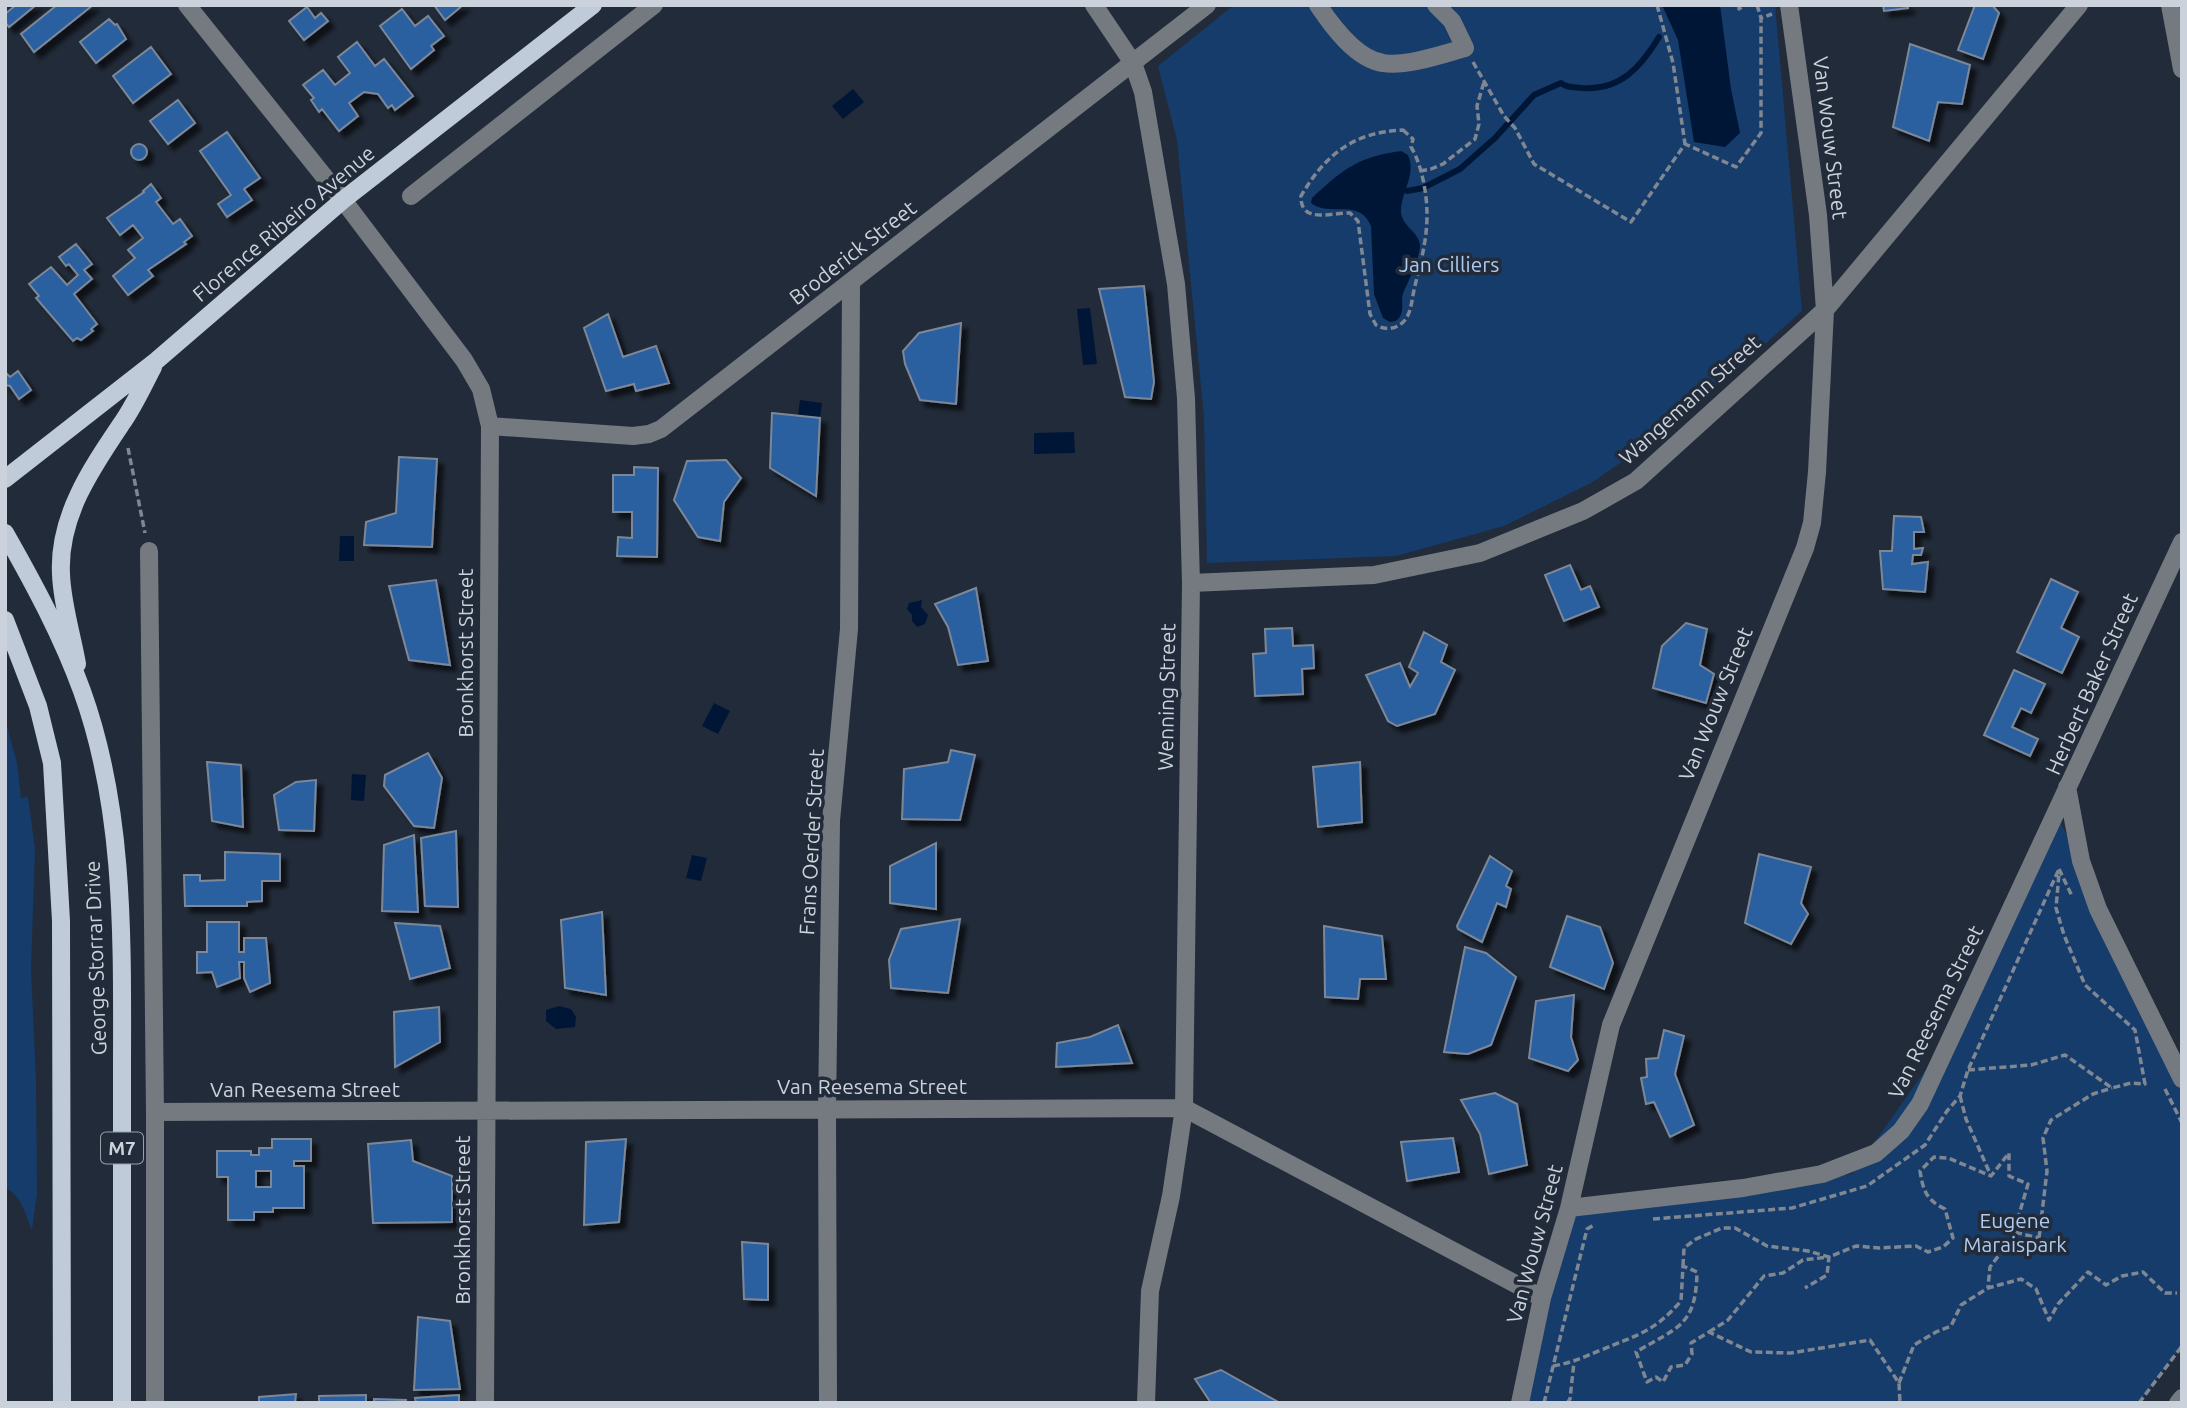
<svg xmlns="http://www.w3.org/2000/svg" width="2187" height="1408" font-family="Ubuntu,sans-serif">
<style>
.green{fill:#163c6b}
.water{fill:#001637}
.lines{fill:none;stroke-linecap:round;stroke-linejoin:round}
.stream{stroke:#001637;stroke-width:6}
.building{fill:#295ea0;stroke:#7c8898;stroke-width:2;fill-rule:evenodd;filter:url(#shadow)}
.path{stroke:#7f8792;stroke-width:3.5;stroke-dasharray:7 3.5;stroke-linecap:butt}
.minor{stroke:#757a81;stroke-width:18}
.major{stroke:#c0cbd9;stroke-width:18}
.labels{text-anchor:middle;stroke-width:7;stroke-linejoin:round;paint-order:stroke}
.shield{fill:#222b39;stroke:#99a0aa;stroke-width:2}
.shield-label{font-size:19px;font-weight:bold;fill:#ccd2db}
.street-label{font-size:21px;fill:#ccd2db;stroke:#222b39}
.park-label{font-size:21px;fill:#aecaef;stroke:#222b39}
</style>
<defs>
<filter id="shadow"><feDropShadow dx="6" dy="6" stdDeviation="2" flood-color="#0009"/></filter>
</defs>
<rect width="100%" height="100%" fill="#222b39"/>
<path class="green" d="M1234,5H1775L1802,311L1671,428L1591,483L1504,526L1396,556L1207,563L1204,417L1177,140L1158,66Z
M5,719L17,763L21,798L28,797L35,849L31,969L36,1081L37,1193L32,1230C26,1216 21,1194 5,1188Z
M2061,823L2182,1085V1346L2139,1403H1518L1566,1210L1852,1174L1980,993Z"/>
<path class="water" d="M1662,5H1720L1731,89L1740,133L1725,147L1694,142L1678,40Z
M853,89L864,102L843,119L832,106Z
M1401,151L1408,155C1417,175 1400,193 1401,213C1403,227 1419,232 1420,245C1421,254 1408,283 1404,291C1399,302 1407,311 1396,321L1390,322L1383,318L1374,294L1371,226C1359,197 1330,218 1311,203L1312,198C1343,169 1358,157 1401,151Z
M1090,308L1097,364L1083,365L1077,309Z
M800,400L822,403L820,418L798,415Z
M1074,432L1075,453L1034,454V433Z
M340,536H354V561H339Z
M922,600L921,607L928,615L925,624L917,627L912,621V615L907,609L909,603Z
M714,703L730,711L718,734L702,726Z
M352,774L366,775L364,801L351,800Z
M692,855L707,858L701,881L686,878Z
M559,1006L571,1009L576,1017L575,1027L556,1029L546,1021V1010Z"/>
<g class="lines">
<path class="stream" d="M1407,191L1423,188L1460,169L1495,138L1534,95L1561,83C1567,88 1574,87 1582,88C1620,91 1641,67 1659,37"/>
</g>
<path class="building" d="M16,5H36L9,27L5,22V14Z
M57,5H93L34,52L21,34Z
M434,5H463L445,20Z
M1883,5H1908V8L1884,11Z
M1975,5H1992L1999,13L1983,59L1958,50Z
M307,7L315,18L321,13L328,21L304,40L289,21Z
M402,9L415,26L428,16L444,36L431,46L434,50L411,69L380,26Z
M109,19L115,25L117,24L126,39L96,63L80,42Z
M357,42L375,66L384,59L413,96L395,110L392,105L388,108L378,94L364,92L349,103L358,116L339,131L322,109L319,112L311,100L314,98L303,85L323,70L335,85L350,73L338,57Z
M1910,44L1970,65L1962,104L1938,102L1929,141L1893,127Z
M151,47L171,74L133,103L113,76Z
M178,100L195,123L168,144L150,121Z
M227,132L260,178L244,189L252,200L227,217L218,204L231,195L200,151Z
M131 152a8 8 0 1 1 16 0a8 8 0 1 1-16 0Z
M151,184L161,198L156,202L173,224L180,219L192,236L184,242L186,244L148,270L153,276L128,295L113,276L135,258L128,250L143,238L133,225L120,235L107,218L144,192L143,191Z
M76,244L92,264L84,270L92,279L74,294L97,324L91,329L93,331L81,340L77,338L73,341L36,298L39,296L29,284L51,267L67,285L78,275L69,264L66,266L59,257Z
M1144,286L1154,382L1151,399L1125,397L1099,289Z
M608,314L623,357L656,346L669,383L636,391L634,384L606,391L584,328Z
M961,323L956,404L920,400L905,364L903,351L919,333Z
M18,371L31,390L19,399L10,386L5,385V372L10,377Z
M772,413L820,418L816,496L770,468Z
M399,457L437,459L432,547L364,545L366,522L396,513Z
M726,460L741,478L724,502L720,541L698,537L674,500L687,461Z
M634,467L658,468L657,557L617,556L618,537L632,538V512H613V475H634Z
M1894,516L1921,517L1924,532H1914V549L1923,548L1921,555H1913L1912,564L1928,562L1925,592L1883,589L1880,551H1892Z
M1570,565L1581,590L1590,586L1599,607L1564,621L1545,575Z
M2051,579L2078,592L2061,628L2079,637L2062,673L2017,652Z
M436,580L450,665L409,660L389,586Z
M976,588L988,661L958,665L948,627L935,604Z
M1686,623L1707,629L1700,665L1714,674L1706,703L1653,688L1662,646Z
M1292,628L1293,646L1313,645L1314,668L1302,669L1303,694L1255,696L1253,654L1266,653L1265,629Z
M1424,632L1447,645L1441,662L1455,670L1435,714L1397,726L1388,721L1366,675L1400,663L1410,687L1418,673L1409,667Z
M2014,670L2045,684L2031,713L2021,708L2012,727L2038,739L2030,756L1984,735Z
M951,750L975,755L960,820L902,819L904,769L948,762Z
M428,753L442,778L434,828L414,826L384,786L385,775Z
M207,762L241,765L243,827L212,821Z
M1360,762L1362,822L1318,827L1313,767Z
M316,780L314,831L279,830L274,795L296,782Z
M456,831L458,907L425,906L421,838Z
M414,835L418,912L382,911L384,845Z
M936,843V909L890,903V866Z
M225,852L280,854V881H262V901L247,902V906H185L184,875H200V881L225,880Z
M1759,854L1811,867L1801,903L1808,914L1791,944L1745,923Z
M1490,856L1512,871L1506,886L1511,889L1506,907L1497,903L1482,942L1458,929L1457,926Z
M602,912L606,995L565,988L561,920Z
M1567,916L1600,927L1613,963L1604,989L1550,967Z
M960,919L948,993L891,988L889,960L901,929Z
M207,922H239V952H244V938H266L270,983L250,992L244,978V962H239L240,978L217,987L212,972L197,973V952H207Z
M395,923L440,926L450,968L410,979Z
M1324,926L1382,936L1386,979H1360L1358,999L1325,997Z
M1465,947L1486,953L1516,977L1491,1045L1468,1054L1444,1052Z
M1574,995L1571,1037L1578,1060L1568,1071L1529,1058L1536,1001Z
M439,1007L440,1042L395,1067L394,1012Z
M1118,1025L1132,1063L1056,1067L1057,1043L1090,1037Z
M1664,1030L1684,1036L1675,1074L1694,1125L1670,1137L1654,1102L1646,1104L1641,1078L1647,1077L1646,1059L1658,1058Z
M1495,1093L1517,1104L1527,1165L1489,1174L1480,1134L1461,1100Z
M1453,1138L1459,1172L1407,1181L1401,1142Z
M272,1139H311V1161H294V1166H304V1208H273V1212H254V1220H228V1177H217V1151H251V1155H259V1148H272ZM256,1171H271V1187H256Z
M626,1139L619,1222L584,1225L586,1142Z
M411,1140L413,1161L452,1176V1222L373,1223L368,1144Z
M742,1242L768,1244V1300L744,1299Z
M418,1317L450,1321L460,1389L414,1390Z
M1221,1370L1280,1403H1211L1195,1379Z
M296,1394L295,1403H259V1397Z
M366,1395V1403H319V1396Z
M459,1395V1403H416L415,1398Z
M374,1399L406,1400V1403H374Z"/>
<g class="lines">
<path class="path" d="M1657,5L1673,63L1685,144
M1739,5V9L1744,5
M1757,5L1761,18
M1473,62L1504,116L1515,128L1534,164L1631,222L1685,144L1736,167L1761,133V18L1772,14
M1403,130L1413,139L1411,147C1422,165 1427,194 1427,215C1427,242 1420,264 1414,290C1412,299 1411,313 1405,320C1398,329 1386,331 1376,325L1370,314L1358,221L1350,213C1333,212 1300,225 1301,196C1325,155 1353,132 1403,130Z
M1420,171L1431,169L1443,164L1475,139L1479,124L1477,106L1484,82
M128,448L145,533
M2059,869L2072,896
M1968,1070L2031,1065L2065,1055L2112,1088L2131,1083L2145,1084L2135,1030L2085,985L2064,935L2056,908L2059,874
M2165,1089L2182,1123
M1960,1096L1966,1119L1991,1176L2009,1153V1176L2028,1184L2014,1232L2039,1238L2023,1252L2002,1251L1990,1267L1988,1287
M1653,1219L1792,1208L1867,1186L1925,1145L1947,1111L1960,1096L1968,1070L2059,869
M2039,1238L2047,1171L2043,1138L2051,1120L2093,1094L2112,1088
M1683,1266L1684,1248L1696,1239L1722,1228H1735L1767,1246L1808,1251L1829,1257L1856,1246L1879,1248L1916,1246L1928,1252L1943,1247L1953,1238L1945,1209C1926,1200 1923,1190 1920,1171L1934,1157L1948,1158L1991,1176
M1709,1332L1728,1320L1764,1276L1783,1273L1803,1260L1829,1257L1827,1275L1805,1288
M1553,1366C1571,1363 1584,1357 1601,1350C1637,1335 1654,1332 1681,1301L1683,1266L1697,1272C1696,1326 1678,1327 1636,1352L1647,1382L1656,1377L1663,1382L1671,1367L1685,1365L1692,1354L1691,1343L1709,1332L1751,1352L1791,1353L1870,1340L1899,1383L1900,1403
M1899,1383L1914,1345L1936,1332L1951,1326L1961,1305L1988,1288L2021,1279L2036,1289L2049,1320L2058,1304L2088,1272L2106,1285L2122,1276L2143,1272L2165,1293H2177
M1544,1403L1587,1229L1594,1225
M1567,1403L1570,1399L1574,1362
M2139,1403L2182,1346"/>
<path class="minor" d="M187,5L343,200L464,360L481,389L490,426L485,1403
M1094,5L1133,63L1143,92L1176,284L1186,398L1191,583L1184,1108L1171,1196L1150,1291L1146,1403
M1318,5C1332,26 1356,59 1383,63C1406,67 1443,54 1465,48L1452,21L1436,5
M2170,5L2182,69
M411,196L654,5
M490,426L633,436L649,434L661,429L1207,5
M149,551L155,1112V1403
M1191,583L1374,575L1480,553L1583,511L1636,481L1825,310L2079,5
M2067,787L2081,861L2098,909L2182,1079
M155,1112L1184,1108L1542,1298
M1569,1208L1743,1188L1822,1174L1876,1153L1901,1131L1920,1104L2182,542
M828,1403L827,1110L831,821L849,629L851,283
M1520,1403L1542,1298L1569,1208L1611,1025L1805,548L1812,523L1817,472L1825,310L1818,215L1789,5
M2178,1403L2182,1398"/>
<path class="major" d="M5,479L156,361L343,200L593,5
M5,533C34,584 62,636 82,691C126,813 122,946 122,1074C122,1183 122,1293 122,1403
M5,620L38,706L52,763L61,921L62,1403
M77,664C72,635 62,604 61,574C58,517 91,469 122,423C134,406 143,386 153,367"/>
</g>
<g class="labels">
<rect class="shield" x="101" y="1132.5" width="42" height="31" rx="5"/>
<g class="shield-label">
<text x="122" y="1155">M7</text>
</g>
<g class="street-label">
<text transform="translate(1830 138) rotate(83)" y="7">Van Wouw Street</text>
<text transform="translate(284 224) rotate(-40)" y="7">Florence Ribeiro Avenue</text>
<text transform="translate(853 253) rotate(-38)" y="7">Broderick Street</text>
<text transform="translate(1690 400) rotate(-42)" y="7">Wangemann Street</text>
<text transform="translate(466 653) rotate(-90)" y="7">Bronkhorst Street</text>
<text transform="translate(2092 684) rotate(-66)" y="7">Herbert Baker Street</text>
<text transform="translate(1167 697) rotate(-89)" y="7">Wenning Street</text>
<text transform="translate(1716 704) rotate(-68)" y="7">Van Wouw Street</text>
<text transform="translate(812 842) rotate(-87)" y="7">Frans Oerder Street</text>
<text transform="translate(96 958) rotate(-92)" y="7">George Storrar Drive</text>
<text transform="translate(1936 1012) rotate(-64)" y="7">Van Reesema Street</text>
<text x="872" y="1094">Van Reesema Street</text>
<text x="305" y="1097">Van Reesema Street</text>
<text transform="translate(463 1220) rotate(-90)" y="7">Bronkhorst Street</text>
<text transform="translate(1535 1244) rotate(-75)" y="7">Van Wouw Street</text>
</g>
<g class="park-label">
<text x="1449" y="272">Jan Cilliers</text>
<text x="2015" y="1228">Eugene<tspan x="2015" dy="24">Maraispark</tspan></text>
</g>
</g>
<rect width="2187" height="1408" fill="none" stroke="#ccd2db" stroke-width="14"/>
</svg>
